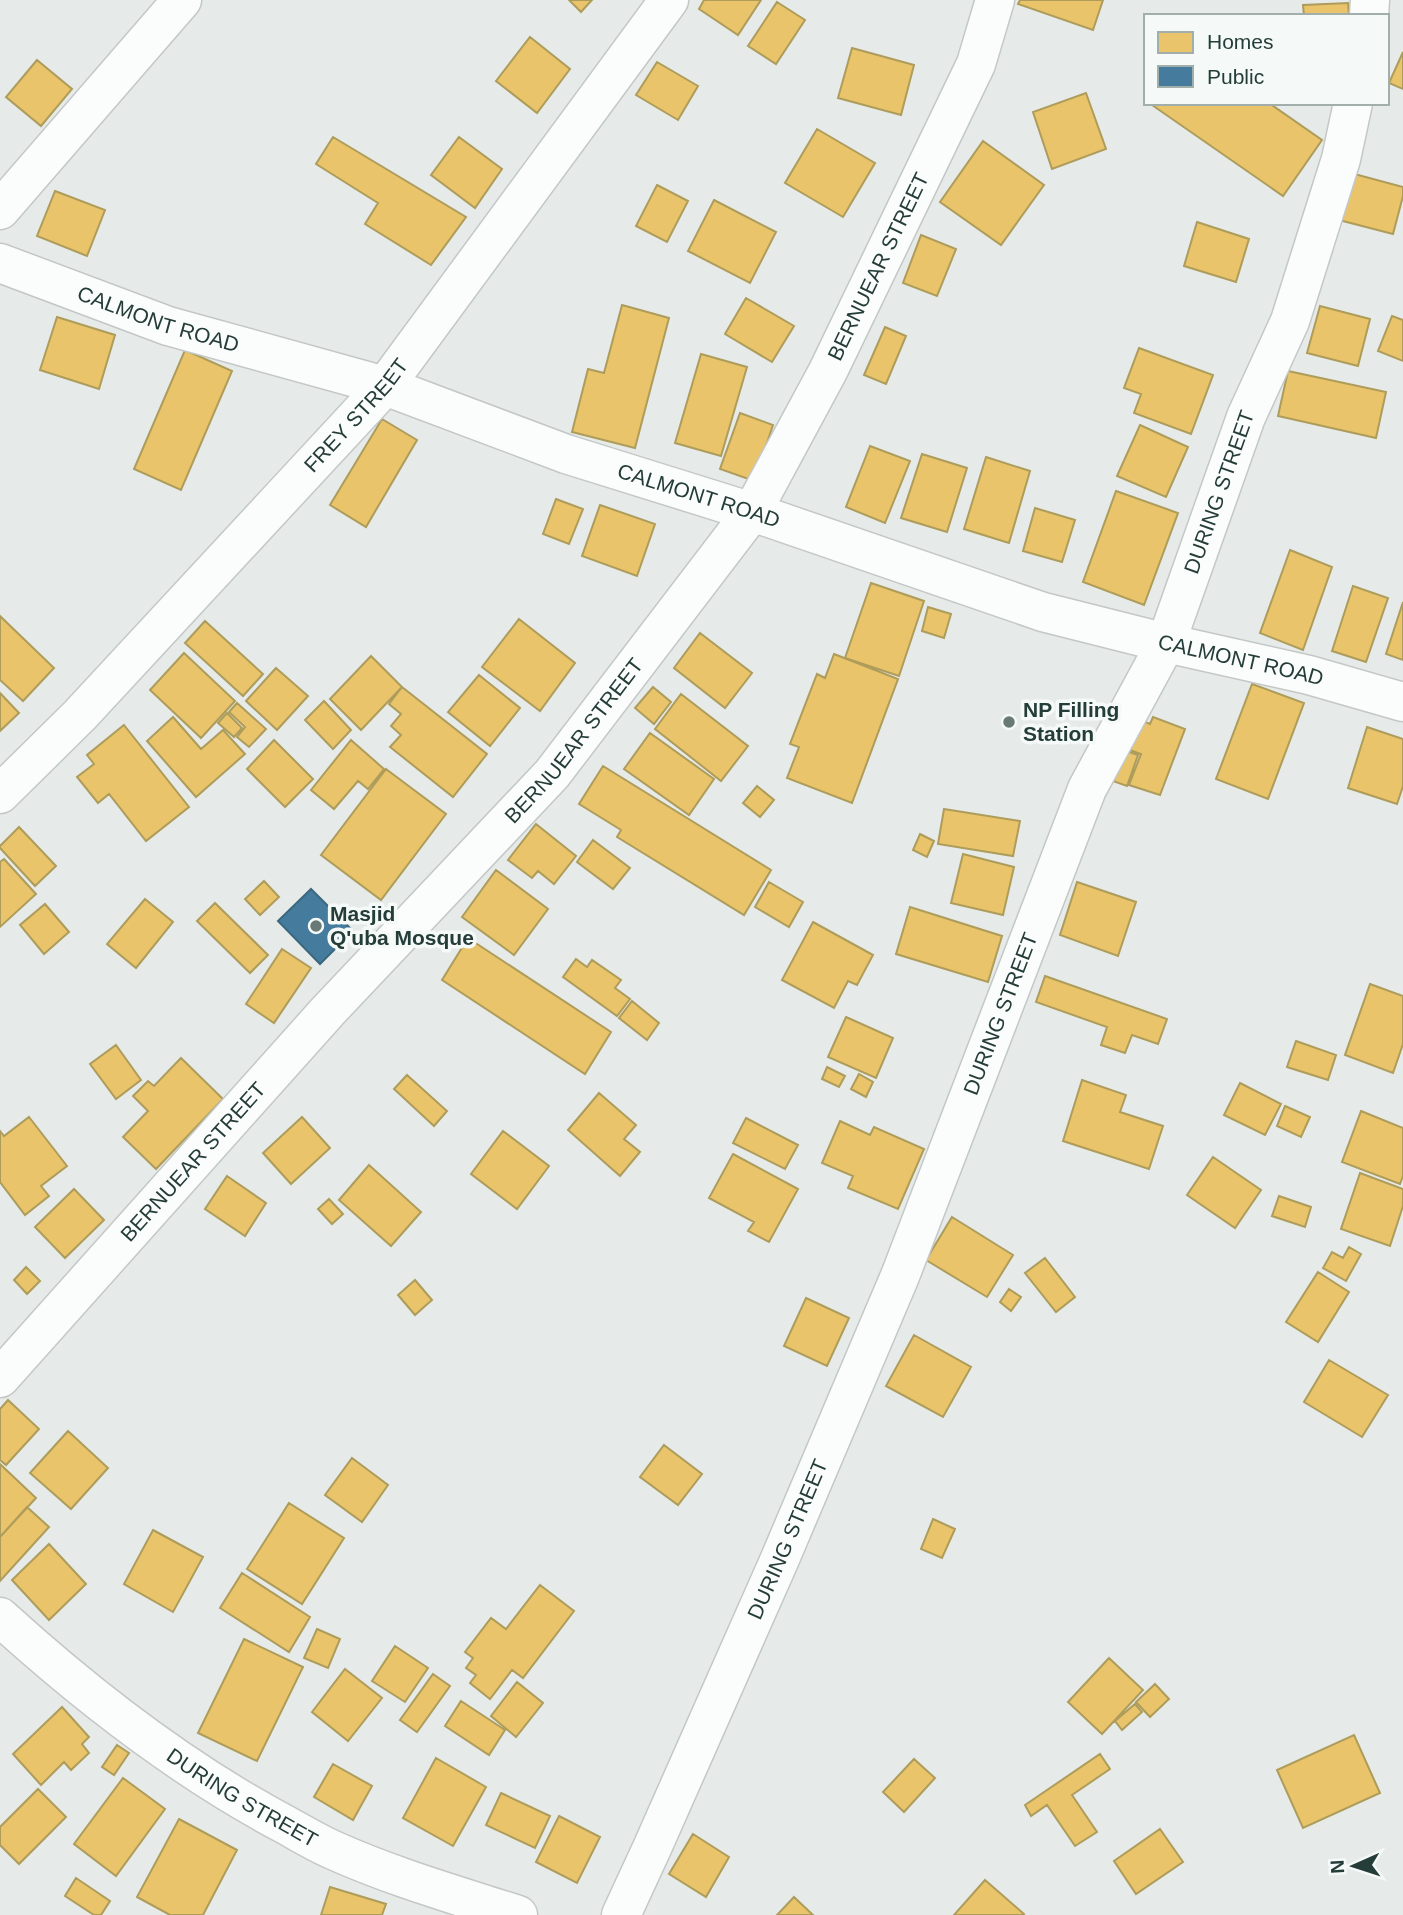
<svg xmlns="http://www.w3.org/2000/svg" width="1403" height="1915" font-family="Helvetica,sans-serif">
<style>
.homes{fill:#e9c46a;stroke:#ae9c5b;stroke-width:2}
.public{fill:#457b9d;stroke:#3b687f;stroke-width:2}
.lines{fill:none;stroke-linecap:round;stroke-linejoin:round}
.minor-casing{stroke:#c3c8c6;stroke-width:41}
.minor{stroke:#fbfcfc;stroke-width:38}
.poi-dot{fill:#697a76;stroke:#f5f9f7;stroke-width:2.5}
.labels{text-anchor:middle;stroke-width:7;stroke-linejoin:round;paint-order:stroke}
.street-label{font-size:21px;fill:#253d38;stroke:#f5f9f7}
.poi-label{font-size:21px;font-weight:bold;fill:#253d38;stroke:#f5f9f7;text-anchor:start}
</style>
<rect width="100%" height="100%" fill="#e6ebe9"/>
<path class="homes" d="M569,0H592L581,12Z
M704,0H761L738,35L699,9Z
M1020,0H1103L1093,30L1018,4Z
M777,2L805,20L776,64L748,46Z
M1348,3L1349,16H1304L1303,5Z
M530,37L570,69L537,113L496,81Z
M852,48L914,65L901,115L838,98Z
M1403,52V89L1389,83Z
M37,60L72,89L41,126L6,97Z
M657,62L698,86L678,120L636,95Z
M1086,93L1106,149L1052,169L1033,112Z
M1153,103H1269L1322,140L1283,196L1152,105Z
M817,129L875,163L843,217L785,183Z
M333,137L466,217L431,265L365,224L378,203L316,164Z
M459,137L502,169L475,208L431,175Z
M983,141L1044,185L1001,245L940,202Z
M1347,172L1403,187V196L1393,234L1335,219Z
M657,185L688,201L667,242L636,226Z
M55,191L105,210L87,256L37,236Z
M714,200L776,232L750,283L688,251Z
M1197,222L1249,239L1236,282L1184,266Z
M921,235L956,249L937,296L903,283Z
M746,298L794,326L772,362L725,334Z
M622,305L669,318L635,448L572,432L588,369L604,373Z
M1320,306L1370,319L1358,366L1307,353Z
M1392,316L1403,320V361L1378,351Z
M57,317L115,335L99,389L40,370Z
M885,327L906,336L886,384L864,375Z
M1139,348L1213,375L1191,434L1134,413L1141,394L1124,388Z
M185,350L232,371L181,490L134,469Z
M701,354L747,367L721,456L675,443Z
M1288,371L1386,392L1376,438L1278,416Z
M740,413L773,425L754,481L720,469Z
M382,419L417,440L366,527L330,505Z
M1140,425L1188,447L1166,497L1117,476Z
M870,446L910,461L885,523L846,507Z
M922,454L967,468L947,532L901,518Z
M986,457L1030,471L1009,543L964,529Z
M1116,491L1178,513L1144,605L1083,582Z
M556,499L583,509L569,544L543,534Z
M600,505L655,524L637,576L582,556Z
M1035,508L1075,520L1062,562L1023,551Z
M1290,550L1332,567L1303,650L1260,633Z
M871,583L924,601L899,676L845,658Z
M1353,586L1388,598L1366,662L1332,651Z
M1403,602V660L1386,654Z
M928,607L951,614L944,638L922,631Z
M0,616L54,668L23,701L0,680Z
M519,619L575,663L540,711L482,667Z
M205,621L263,674L243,696L185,643Z
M700,633L752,673L725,708L674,668Z
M184,653L235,701L201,738L150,690Z
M834,654L898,679L852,803L787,778L799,747L790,744L817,674L825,678Z
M371,656L402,687L361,730L330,699Z
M276,668L308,696L277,730L246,701Z
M479,675L520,708L490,746L448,712Z
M1252,684L1304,703L1268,799L1216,779Z
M402,687L487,754L453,797L390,747L401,735L391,726L401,714L389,704Z
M653,687L671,702L654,724L635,708Z
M0,693L19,713L0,731Z
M681,694L748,746L721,781L655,729Z
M324,701L351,730L333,749L305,720Z
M237,703L266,729L249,747L237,737L245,727L229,712Z
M227,713L242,728L234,737L218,723Z
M173,717L201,749L223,730L245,754L196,797L147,741Z
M1153,717L1185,729L1160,795L1129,785L1141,754L1127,749L1138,719L1150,724Z
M124,725L189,807L146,841L109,794L98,803L77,777L94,764L87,755Z
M1367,727L1403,739V786L1397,804L1348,788Z
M650,733L714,779L689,815L624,769Z
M274,740L313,779L285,807L247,769Z
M351,740L384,769L368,789L358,781L334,809L311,790Z
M1121,749L1138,755L1127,786L1110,780Z
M603,766L771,870L744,915L617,837L621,830L579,804Z
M386,769L446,814L381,900L321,855Z
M757,786L774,800L760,817L743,803Z
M944,809L1020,821L1013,856L938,844Z
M536,824L576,856L554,884L538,871L532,878L508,860Z
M19,827L56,866L35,886L0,848V846Z
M920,834L934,841L927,857L913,850Z
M593,840L630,868L613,889L577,862Z
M963,854L1014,867L1003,915L951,903Z
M4,859L36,894L0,927V862Z
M496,870L548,909L514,955L462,917Z
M264,881L279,897L260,915L245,899Z
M769,882L803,902L789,927L755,907Z
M1077,882L1136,902L1118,956L1060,935Z
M145,899L173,922L136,968L107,944Z
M215,903L268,955L250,973L197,921Z
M45,904L69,932L44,954L20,925Z
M910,907L1002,936L988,982L896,954Z
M813,922L873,955L857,985L848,981L834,1008L782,980Z
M468,938L611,1032L585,1074L442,980Z
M282,949L311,968L274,1023L246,1004Z
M576,959L587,967L592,960L621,980L615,988L630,999L617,1016L563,977Z
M1045,976L1167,1019L1158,1044L1132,1035L1125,1053L1101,1045L1107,1027L1036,1002Z
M1370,984L1403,996V1044L1393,1073L1345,1055Z
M632,1001L659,1023L647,1040L619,1018Z
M846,1017L893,1038L876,1078L828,1057Z
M1296,1041L1336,1055L1328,1080L1287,1067Z
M116,1045L141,1080L116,1099L90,1064Z
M181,1058L223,1099L156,1169L123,1137L148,1111L133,1096L148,1081L154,1086Z
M827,1067L845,1076L839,1087L822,1079Z
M859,1074L873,1082L866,1097L851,1089Z
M407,1075L447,1111L434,1126L394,1089Z
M1082,1080L1126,1095L1120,1112L1163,1126L1149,1169L1063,1141Z
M1240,1083L1281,1104L1265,1135L1224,1115Z
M599,1093L636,1125L624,1139L640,1152L620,1176L568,1130Z
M1285,1106L1310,1117L1301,1137L1277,1126Z
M1361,1111L1403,1128V1176L1400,1184L1342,1162Z
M29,1117L67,1166L41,1186L49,1196L25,1215L0,1182V1131L4,1136Z
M302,1117L330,1148L291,1184L263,1153Z
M746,1118L798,1145L785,1169L733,1143Z
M840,1121L870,1135L874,1127L924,1149L898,1209L848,1188L853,1176L822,1163Z
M503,1131L549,1166L517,1209L471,1174Z
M733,1154L798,1189L769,1242L748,1231L754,1222L709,1198Z
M1213,1157L1261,1190L1235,1228L1187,1195Z
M369,1165L421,1212L391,1246L339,1200Z
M1360,1173L1403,1189V1206L1390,1246L1341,1229Z
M227,1176L266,1203L245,1236L205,1209Z
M74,1189L104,1220L65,1258L35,1227Z
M1279,1196L1311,1207L1305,1227L1272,1216Z
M329,1199L343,1214L332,1224L318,1209Z
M952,1217L1013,1255L987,1297L926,1260Z
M1349,1247L1361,1254L1346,1281L1323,1268L1332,1252L1343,1258Z
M1045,1258L1075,1297L1056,1312L1025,1273Z
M26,1267L40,1281L27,1294L14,1280Z
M1318,1272L1349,1292L1318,1342L1286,1322Z
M415,1280L432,1300L415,1315L398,1295Z
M1009,1289L1021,1297L1011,1311L1000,1302Z
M806,1298L849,1318L827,1366L784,1346Z
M914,1335L971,1367L943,1417L886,1386Z
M1329,1360L1388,1395L1362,1437L1304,1402Z
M8,1400L39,1429L6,1465L0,1460V1409Z
M68,1431L108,1468L71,1509L30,1473Z
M664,1445L702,1474L678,1505L640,1477Z
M352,1458L388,1485L362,1522L325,1495Z
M0,1464L36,1498L0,1537Z
M289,1503L344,1538L302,1604L247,1569Z
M27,1507L49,1527L0,1581V1537Z
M933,1519L955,1529L942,1558L921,1549Z
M153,1530L203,1557L173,1612L124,1584Z
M49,1544L86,1584L49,1620L12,1580Z
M242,1573L310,1617L289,1652L220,1608Z
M540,1585L574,1611L523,1678L512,1670L490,1699L470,1683L476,1675L466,1668L473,1658L465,1652L491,1618L506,1629Z
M317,1629L340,1639L328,1668L304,1658Z
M244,1639L303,1667L257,1761L198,1733Z
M395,1646L428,1668L405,1702L372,1681Z
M1109,1658L1143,1690L1102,1734L1068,1702Z
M345,1669L382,1698L348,1741L312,1712Z
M433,1674L450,1686L417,1732L400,1720Z
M517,1682L543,1703L516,1737L491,1716Z
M1155,1684L1169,1699L1150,1717L1136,1702Z
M461,1701L505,1730L489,1755L445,1726Z
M1135,1704L1142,1712L1122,1730L1115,1721Z
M62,1707L89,1737L82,1744L89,1753L71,1770L64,1762L41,1785L13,1754Z
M1354,1735L1380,1793L1303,1828L1277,1770Z
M117,1745L129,1753L114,1775L102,1767Z
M1100,1754L1110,1769L1072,1795L1097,1832L1075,1846L1047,1805L1031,1816L1025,1805Z
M436,1758L486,1787L453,1846L403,1818Z
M914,1759L935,1778L904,1812L883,1792Z
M333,1764L372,1786L353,1820L314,1797Z
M123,1778L165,1809L116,1876L74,1844Z
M38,1789L66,1817L19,1864L0,1845V1827Z
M501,1793L550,1816L535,1848L486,1825Z
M559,1816L600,1837L577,1883L536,1862Z
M179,1819L237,1850L203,1915H170L137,1897Z
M1160,1829L1183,1862L1136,1894L1114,1861Z
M693,1834L729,1857L706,1897L669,1874Z
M76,1878L110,1901L101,1915H94L65,1896Z
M985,1880L1024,1914L1023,1915H954Z
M330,1887L386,1904L382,1915H321Z
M794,1897L813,1915H777Z"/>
<path class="public" d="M311,889L353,931L320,964L278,921Z"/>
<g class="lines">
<g class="minor-casing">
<g id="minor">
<path d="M1369,16L1370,0"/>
<path d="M0,210L182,0"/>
<path id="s1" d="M0,263L168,326L385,386L566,454L752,512L1043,612L1166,643L1309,675L1403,702"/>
<path id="s2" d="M0,794L80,715L385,386L669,0"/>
<path id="s3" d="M0,1378L328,1011L552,774L752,512L828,371L976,64L995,0"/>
<path id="s4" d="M0,1617C88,1697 182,1770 286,1825C302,1834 317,1843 333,1850C393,1877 456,1895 518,1915"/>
<path id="s5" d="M621,1915L652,1848L779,1561L900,1276L1087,789L1166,643L1246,417L1290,321L1341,159L1353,103"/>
</g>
</g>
<use href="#minor" class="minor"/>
</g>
<g class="poi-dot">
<circle cx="1009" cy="722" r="7"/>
<circle cx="316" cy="926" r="7"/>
</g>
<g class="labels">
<g class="street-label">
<text dy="7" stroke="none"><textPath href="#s3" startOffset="1424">BERNUEAR STREET</textPath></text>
<text dy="7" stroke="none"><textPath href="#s1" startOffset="168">CALMONT ROAD</textPath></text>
<text dy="7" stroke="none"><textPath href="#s2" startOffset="520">FREY STREET</textPath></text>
<text dy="7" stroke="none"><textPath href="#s5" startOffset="1545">DURING STREET</textPath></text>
<text dy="7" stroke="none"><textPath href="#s1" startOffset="737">CALMONT ROAD</textPath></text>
<text dy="7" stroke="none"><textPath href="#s1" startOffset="1304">CALMONT ROAD</textPath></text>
<text dy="7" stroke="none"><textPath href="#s3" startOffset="858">BERNUEAR STREET</textPath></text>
<text dy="7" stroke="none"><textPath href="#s5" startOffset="978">DURING STREET</textPath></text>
<text dy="7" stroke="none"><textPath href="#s3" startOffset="290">BERNUEAR STREET</textPath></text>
<text dy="7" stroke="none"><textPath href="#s5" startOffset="411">DURING STREET</textPath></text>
<text dy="7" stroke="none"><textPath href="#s4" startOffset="303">DURING STREET</textPath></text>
</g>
<g class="poi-label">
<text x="1023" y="717">NP Filling<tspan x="1023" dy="24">Station</tspan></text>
<text x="330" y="921">Masjid<tspan x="330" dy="24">Q'uba Mosque</tspan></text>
</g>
</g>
<rect x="1144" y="14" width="245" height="91" fill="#f5f9f7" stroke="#a2aeab" stroke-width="2"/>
<rect x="1158" y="32" width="35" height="21" fill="#e9c46a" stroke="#a2aeab" stroke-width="2"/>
<text x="1207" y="49" font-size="21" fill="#253d38">Homes</text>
<rect x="1158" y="66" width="35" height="21" fill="#457b9d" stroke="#a2aeab" stroke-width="2"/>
<text x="1207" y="84" font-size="21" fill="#253d38">Public</text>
<g transform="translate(1354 1866) rotate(267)" stroke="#f5f9f7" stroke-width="5" paint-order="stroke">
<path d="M0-5L12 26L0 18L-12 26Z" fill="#253d38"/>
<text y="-10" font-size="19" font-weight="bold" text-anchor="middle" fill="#253d38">N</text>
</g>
</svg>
